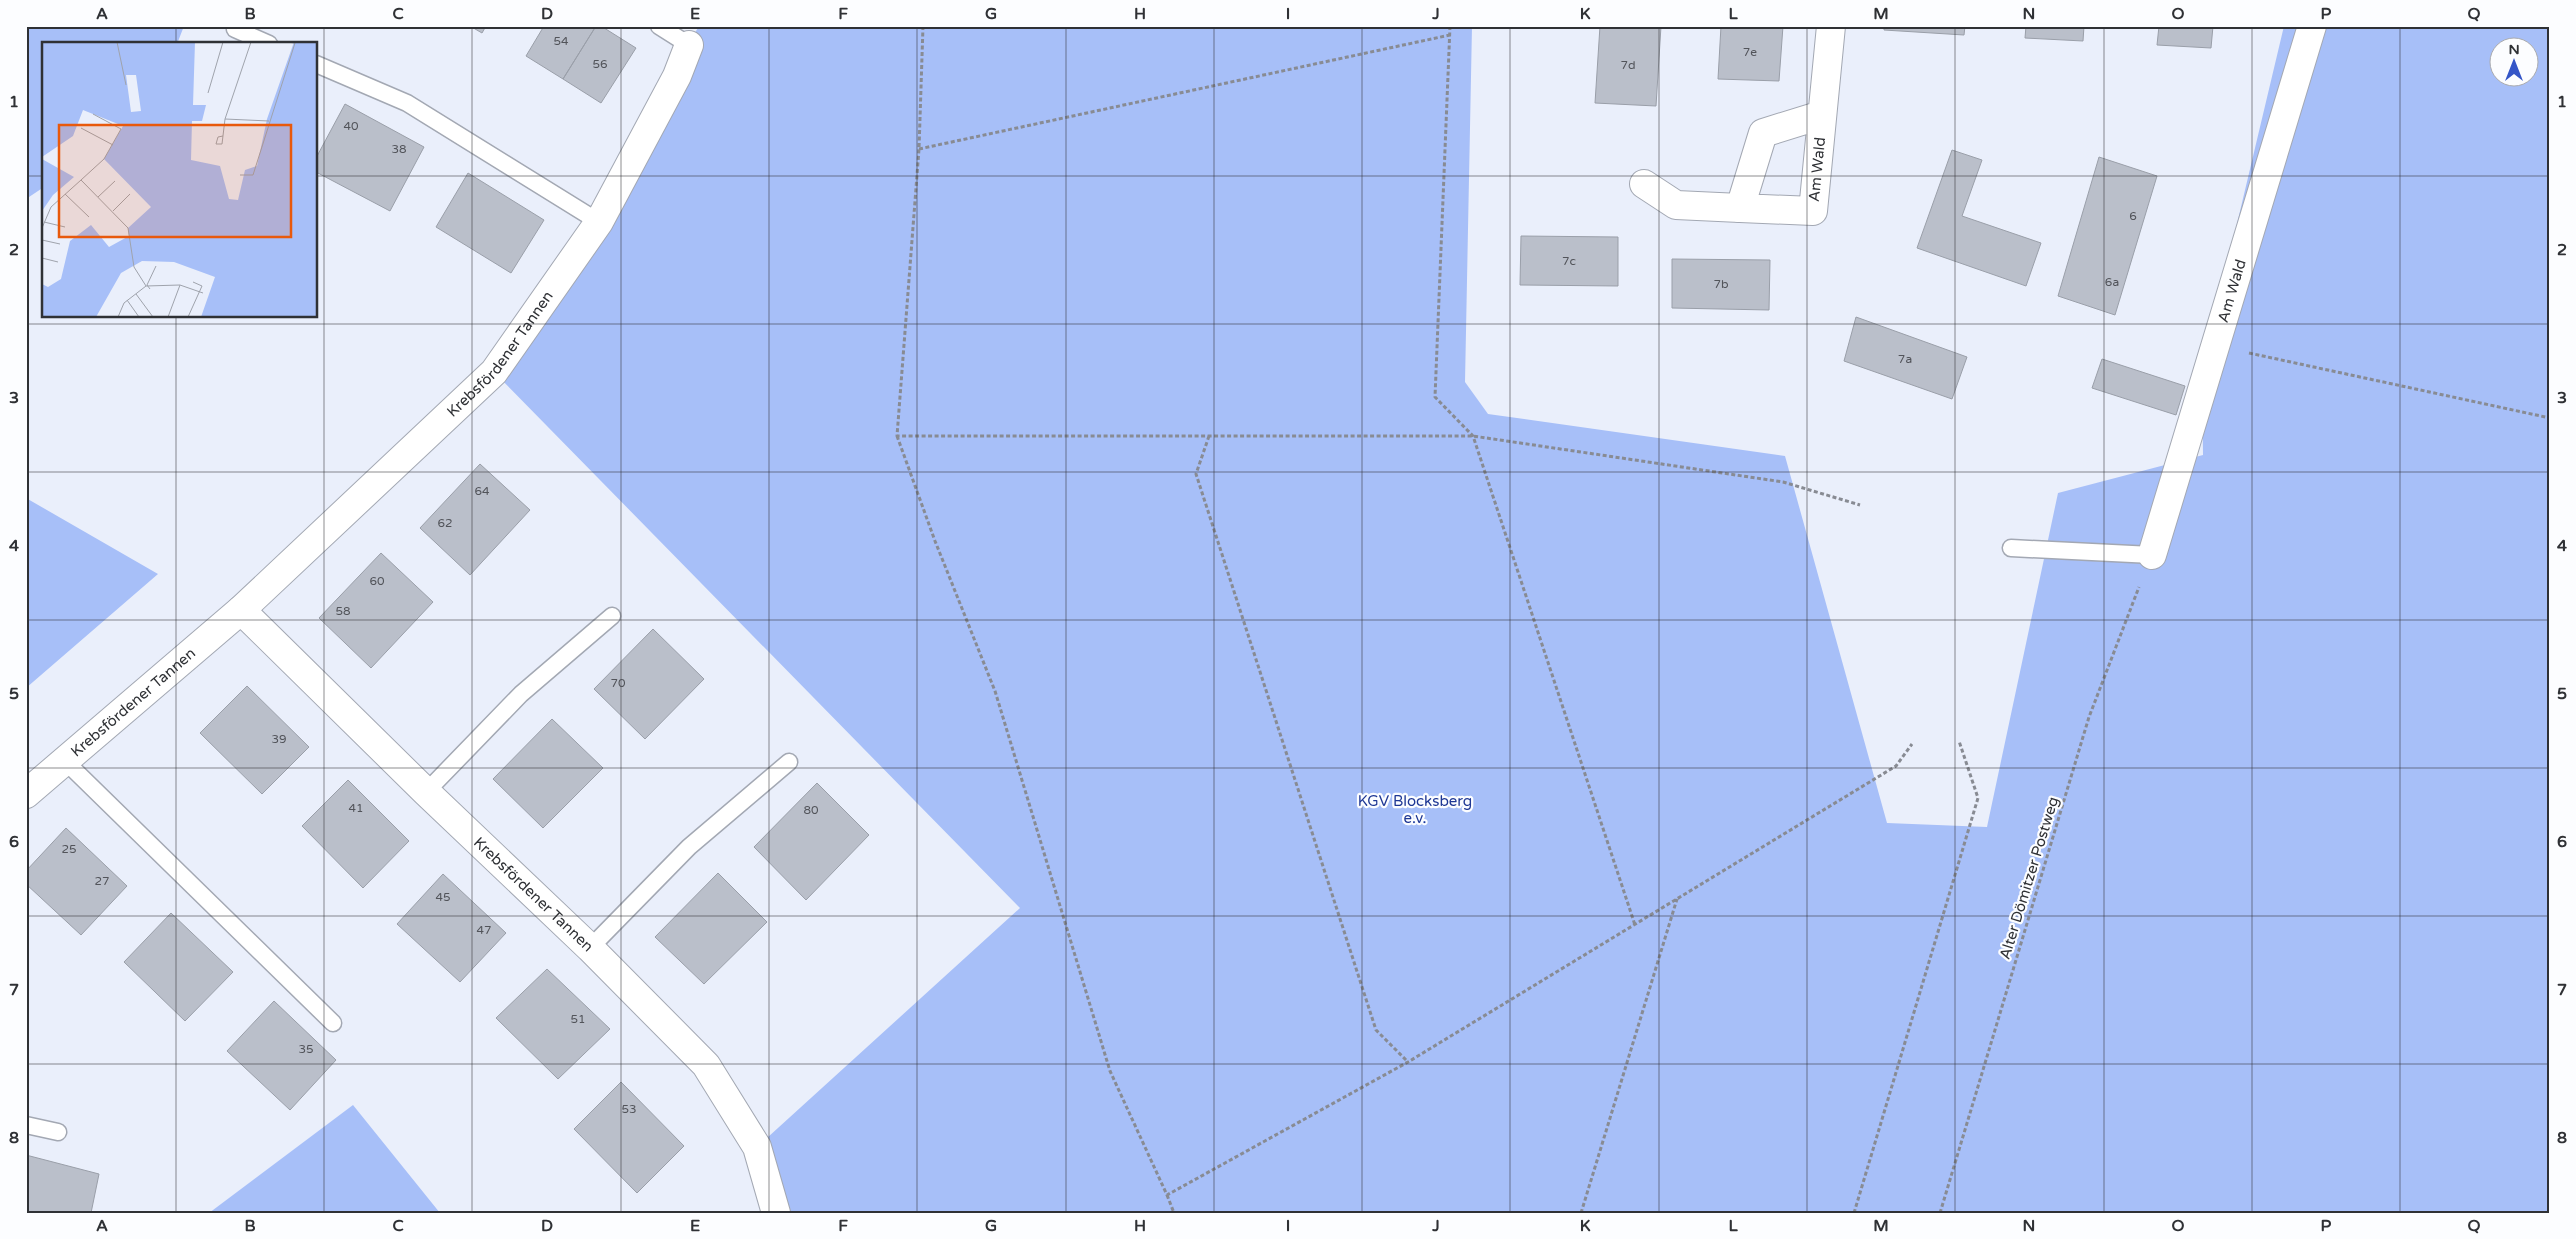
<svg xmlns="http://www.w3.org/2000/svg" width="2576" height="1239" font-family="'Varela Round',sans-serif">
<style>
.green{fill:#a7bff8;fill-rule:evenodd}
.building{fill:#babfca;stroke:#9a9fa9}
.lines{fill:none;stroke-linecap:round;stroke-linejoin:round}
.service-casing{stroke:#a3a8b3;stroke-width:19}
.minor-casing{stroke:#a3a8b3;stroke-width:30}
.path{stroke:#888b93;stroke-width:3;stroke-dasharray:4 2.5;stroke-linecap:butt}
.service{stroke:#fff;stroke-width:16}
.minor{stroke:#fff;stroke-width:28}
.grid{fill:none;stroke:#2f3135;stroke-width:1;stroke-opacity:0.55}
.labels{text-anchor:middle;stroke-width:4.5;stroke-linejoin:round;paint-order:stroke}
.number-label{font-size:12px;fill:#52545a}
.street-label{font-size:15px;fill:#2f3135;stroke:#fcfdff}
.park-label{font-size:15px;fill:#1e3794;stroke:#fcfdff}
.inset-road{fill:none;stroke:#9fa3ac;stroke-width:1}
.view{fill:#e8590c;fill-opacity:0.15;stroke:#e8590c;stroke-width:2.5}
.inset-edge{fill:none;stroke:#2f3135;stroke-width:2.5}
.neatline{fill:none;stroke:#2f3135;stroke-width:2}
.grid-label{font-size:16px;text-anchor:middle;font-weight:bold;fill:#2f3135}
</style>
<rect width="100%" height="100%" fill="#eaeffb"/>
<path class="green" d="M26,26H184L177,44H44V187L26,199Z
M699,26H1472L1465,382L1488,414L1785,456L1887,823L1987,827L2058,493L2203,455L2202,371L2284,26H2550V1213H776L757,1147L1020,908L494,372ZM2498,48H2528V78H2498Z
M26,498L158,574L26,688Z
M353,1105L440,1213H209Z"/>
<path class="building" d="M470,26H486L482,33Z
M544,26H596L563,79L526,56Z
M596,26H601L636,48L601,103L563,79Z
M1600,26H1661L1656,106L1595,103Z
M1721,26H1783L1779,81L1718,79Z
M1884,26H1965L1964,35L1884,30Z
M2026,26H2084L2083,41L2025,38Z
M2159,26H2213L2211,48L2157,45Z
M345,104L424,147L390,211L316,172V158Z
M1952,150L1982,160L1962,216L2041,243L2026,286L1917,248Z
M2099,157L2157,176L2115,315L2058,296Z
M468,173L544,220L511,273L436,227Z
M1521,236L1618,237V286L1520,285Z
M1672,259L1770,260L1769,310L1672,308Z
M1856,317L1967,357L1952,399L1844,361Z
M2102,359L2185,386L2176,415L2092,388Z
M480,464L530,510L470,575L420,528Z
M381,553L433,602L371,668L319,618Z
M653,629L704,679L645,739L594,689Z
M247,686L309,747L262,794L200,733Z
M552,719L603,768L543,828L493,779Z
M348,780L409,841L363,888L302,826Z
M817,783L869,835L806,900L754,847Z
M66,828L127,886L81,935L26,884V871Z
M718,873L767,922L704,984L655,937Z
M443,874L506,933L460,982L397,924Z
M171,913L233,972L185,1021L124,962Z
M547,969L610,1029L558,1079L496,1018Z
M274,1001L336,1060L290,1110L227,1051Z
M621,1082L684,1146L637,1193L574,1129Z
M26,1155L99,1174L91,1213H26Z"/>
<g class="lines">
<g class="service-casing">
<path id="service" d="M659,26L689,45
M235,29L269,44
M316,64L407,103L599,222
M2011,548L2152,555
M64,760L333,1023
M426,792L521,694L612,616
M590,948L689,847L789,762
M26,1125L58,1132"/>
</g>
<g class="minor-casing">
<g id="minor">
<path id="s1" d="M1821,115L1763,133L1740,208L1813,211L1831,26"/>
<path d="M1644,184L1676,205L1740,208"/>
<path id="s2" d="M2152,555L2312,26"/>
<path id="s3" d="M241,610L494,372L599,222L677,76L689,45"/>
<path id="s4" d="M26,794L241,610L426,792L590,948L706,1065L757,1147L776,1213"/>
</g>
</g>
<path class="path" d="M923,26L919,149L897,436H1473L1783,482L1860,505
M1450,26L1435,397L1473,436L1635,925
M919,149L1450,35
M2249,353L2550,418
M897,436L935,541L995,691L1110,1071L1167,1195L1408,1062L1896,766L1912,744
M1209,436L1196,474L1376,1030L1408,1062
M1167,1195L1174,1213
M1581,1213L1677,899
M1854,1213L1978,798L1959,741
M1940,1213L2089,717L2139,587"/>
<use href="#service" class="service"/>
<use href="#minor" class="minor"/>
</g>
<path class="grid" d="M176,26V44M324,26V1213M472,26V1213M621,26V1213M769,26V1213M917,26V1213M1066,26V1213M1214,26V1213M1362,26V1213M1510,26V1213M1659,26V1213M1807,26V1213M1955,26V1213M2104,26V1213M2252,26V1213M2400,26V1213M26,176H44M316,176H2550M176,316V1213M26,324H2550M26,472H2550M26,620H2550M26,768H2550M26,916H2550M26,1064H2550"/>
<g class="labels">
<g class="number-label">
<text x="561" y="45">54</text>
<text x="1750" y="56">7e</text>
<text x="600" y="68">56</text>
<text x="1628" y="69">7d</text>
<text x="351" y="130">40</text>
<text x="399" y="153">38</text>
<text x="2133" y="220">6</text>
<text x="1569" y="265">7c</text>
<text x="2112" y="286">6a</text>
<text x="1721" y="288">7b</text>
<text x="1905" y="363">7a</text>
<text x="482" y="495">64</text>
<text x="445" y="527">62</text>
<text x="377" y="585">60</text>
<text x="343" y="615">58</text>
<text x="618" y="687">70</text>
<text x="279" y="743">39</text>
<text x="356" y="812">41</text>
<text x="811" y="814">80</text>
<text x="69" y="853">25</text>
<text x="102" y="885">27</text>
<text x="443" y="901">45</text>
<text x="484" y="934">47</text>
<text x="578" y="1023">51</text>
<text x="306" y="1053">35</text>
<text x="629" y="1113">53</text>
</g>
<g class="street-label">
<text dy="5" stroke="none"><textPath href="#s1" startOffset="254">Am Wald</textPath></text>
<text dy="5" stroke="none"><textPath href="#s2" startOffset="276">Am Wald</textPath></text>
<text dy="5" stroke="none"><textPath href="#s3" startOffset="365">Krebsfördener Tannen</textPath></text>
<text dy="5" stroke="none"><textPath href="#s4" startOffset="141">Krebsfördener Tannen</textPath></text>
<text transform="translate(2029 878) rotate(-73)" y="5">Alter Dömitzer Postweg</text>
<text dy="5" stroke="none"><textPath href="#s4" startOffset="691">Krebsfördener Tannen</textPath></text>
</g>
<g class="park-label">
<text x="1415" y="806">KGV Blocksberg<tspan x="1415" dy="17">e.v.</tspan></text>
</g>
</g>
<g transform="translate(42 42)">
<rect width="275" height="275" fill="#eaeffb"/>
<path d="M0,0H153L151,63H164L160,79H150L149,118L178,124L187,157L196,158L203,128L215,124L225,77L252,0H275V275H159L173,235L132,220L100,219L79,231L54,275H0V242L6,245L19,237L28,199L49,183L67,205L87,194L86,186L109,165L62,117L81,84L41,68L31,94L0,115ZM84,33H94L99,69L89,70ZM0,117L32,135L11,153L0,169Z" fill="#a7bff8" fill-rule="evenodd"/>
<path class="inset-road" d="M75,0L84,43M166,51L181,0M183,77L227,79M39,86L71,103M181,94L176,95L174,102H180L183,77L209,0M198,133H211L253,1L245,0M39,138L62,117L79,87L51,72M23,152L47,175M56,155L73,139M71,169L88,152M2,180L23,185M0,186L9,165L39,138L86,186L92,225L104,244M0,198L18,202M0,216L16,220M108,247L105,243L114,224M94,252L111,275M85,258L97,275M76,275L82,261L104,244L138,243L161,251M126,275L138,243M146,275L160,244L151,240"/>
<path class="view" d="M17,83H249V195H17Z"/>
<rect width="275" height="275" class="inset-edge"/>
</g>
<rect width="2576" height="1239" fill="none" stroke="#fcfdff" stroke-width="55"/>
<g transform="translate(2514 62)"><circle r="24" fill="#fcfdff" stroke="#aaabae"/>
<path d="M0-4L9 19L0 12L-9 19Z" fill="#3556c7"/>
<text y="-8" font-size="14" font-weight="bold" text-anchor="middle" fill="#2f3135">N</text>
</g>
<rect x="28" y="28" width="2520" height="1184" class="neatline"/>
<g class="grid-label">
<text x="102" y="19">A</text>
<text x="250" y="19">B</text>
<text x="398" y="19">C</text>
<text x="547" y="19">D</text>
<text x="695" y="19">E</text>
<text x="843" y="19">F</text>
<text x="991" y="19">G</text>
<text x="1140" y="19">H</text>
<text x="1288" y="19">I</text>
<text x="1436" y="19">J</text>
<text x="1585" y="19">K</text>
<text x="1733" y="19">L</text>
<text x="1881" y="19">M</text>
<text x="2029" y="19">N</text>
<text x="2178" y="19">O</text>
<text x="2326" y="19">P</text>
<text x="2474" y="19">Q</text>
<text x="14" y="107">1</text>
<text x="2562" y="107">1</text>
<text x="14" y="255">2</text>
<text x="2562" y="255">2</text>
<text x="14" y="403">3</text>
<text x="2562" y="403">3</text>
<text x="14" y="551">4</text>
<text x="2562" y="551">4</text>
<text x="14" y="699">5</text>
<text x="2562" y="699">5</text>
<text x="14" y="847">6</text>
<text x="2562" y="847">6</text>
<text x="14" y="995">7</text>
<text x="2562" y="995">7</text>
<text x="14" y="1143">8</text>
<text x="2562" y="1143">8</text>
<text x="102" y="1231">A</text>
<text x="250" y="1231">B</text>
<text x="398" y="1231">C</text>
<text x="547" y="1231">D</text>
<text x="695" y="1231">E</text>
<text x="843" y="1231">F</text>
<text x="991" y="1231">G</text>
<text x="1140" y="1231">H</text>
<text x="1288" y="1231">I</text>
<text x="1436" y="1231">J</text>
<text x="1585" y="1231">K</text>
<text x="1733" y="1231">L</text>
<text x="1881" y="1231">M</text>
<text x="2029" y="1231">N</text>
<text x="2178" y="1231">O</text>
<text x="2326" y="1231">P</text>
<text x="2474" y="1231">Q</text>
</g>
</svg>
